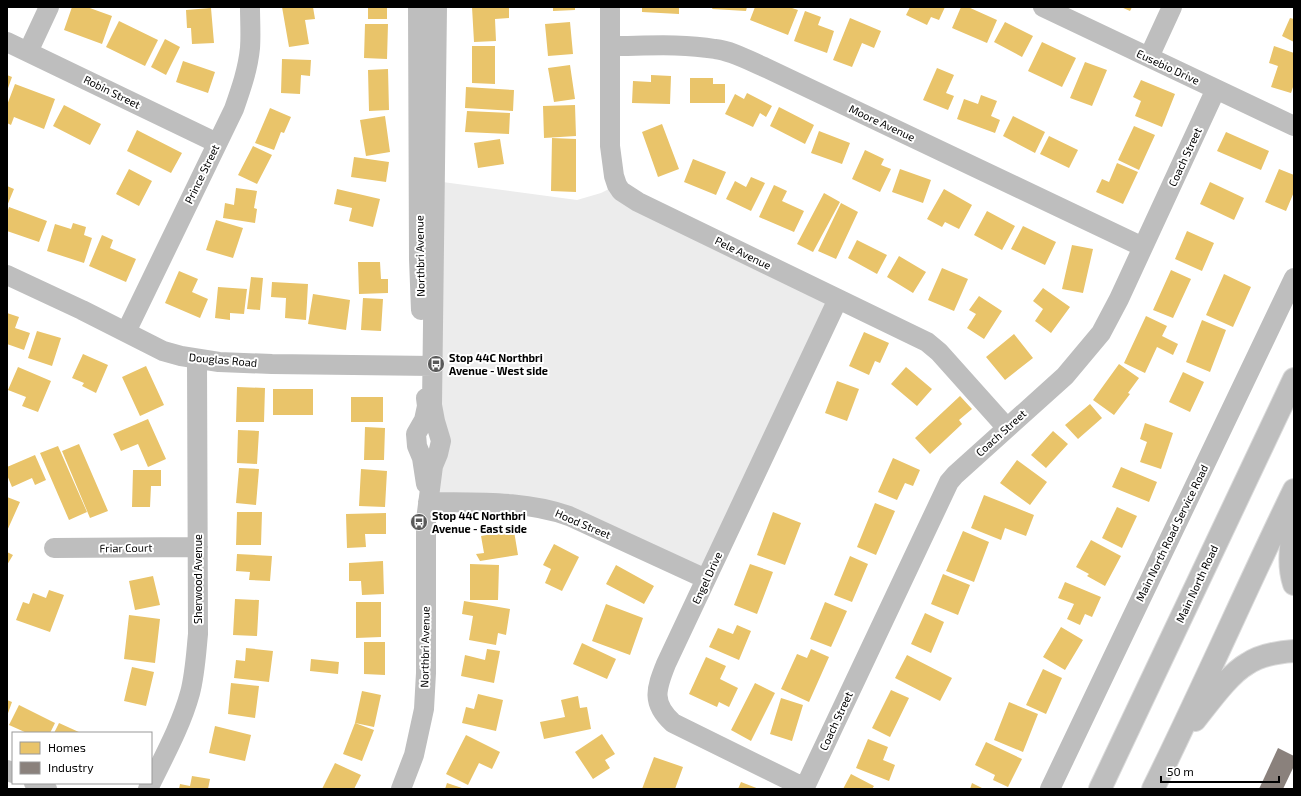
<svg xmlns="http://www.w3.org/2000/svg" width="1301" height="796" font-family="'Exo 2',sans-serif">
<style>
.green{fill:#ececec}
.homes{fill:#e9c46a}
.industry{fill:#8a817c}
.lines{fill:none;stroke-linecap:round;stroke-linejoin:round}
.highway-casing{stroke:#dbdbdb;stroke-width:24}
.minor{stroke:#bebebe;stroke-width:20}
.highway{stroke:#bebebe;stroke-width:22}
.labels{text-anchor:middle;stroke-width:4;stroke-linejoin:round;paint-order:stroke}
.street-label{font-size:11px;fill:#000;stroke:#fff}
.poi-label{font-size:11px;font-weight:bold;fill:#000;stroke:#fff;text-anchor:start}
</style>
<rect width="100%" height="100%" fill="#fff"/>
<path class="green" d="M435,181L577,200L601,193L617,185L838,299L706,579L569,516L428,502L433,466Z"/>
<path class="homes" d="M72,7H87L112,16L102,44L64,30Z
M282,7H313L315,19L305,20L309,44L289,47Z
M368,7H387V19H368Z
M472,7H509V18L495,19L496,41L474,42Z
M553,7H575V10L553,11Z
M642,7H679V14L642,12Z
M713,7H747L746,11L712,9Z
M755,7H789L798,10L788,35L750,20Z
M910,7H945L939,20L931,17L927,25L906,15Z
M961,7H968L997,20L987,43L952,28Z
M1121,7H1132L1130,11Z
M211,8L214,43L192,44L191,28H187L186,10Z
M805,11L821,17L818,25L834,31L827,53L794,41Z
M850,18L881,31L874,48L862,43L852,67L833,60Z
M1290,18L1294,19V42L1282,36Z
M119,21L158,40L145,66L106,47Z
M570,22L573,54L548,56L545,24Z
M1005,22L1033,36L1022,57L994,42Z
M365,24H388L387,59L364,58Z
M165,39L180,47L166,75L151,67Z
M1042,42L1076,58L1062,87L1028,71Z
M472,46H495V84L472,83Z
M1274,46L1294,53V84L1291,93L1271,87L1278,66L1269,63Z
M282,59L311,60L310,76L301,75L300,94L281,93Z
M183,61L215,72L208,93L176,82Z
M1085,62L1107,70L1092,106L1070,98Z
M570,65L575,99L554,102L548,68Z
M937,68L954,75L946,93L954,96L948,110L923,100Z
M388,69L389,110L369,111L368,70Z
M7,75L12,77L7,91Z
M651,75L671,76L670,104L632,103L633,81L651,82Z
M690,78H713V84H725V103H690Z
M1141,80L1175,94L1162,127L1135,116L1141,101L1133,97Z
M15,84L55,99L44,129L14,117L11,125L7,123V105Z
M466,87L514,90L513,111L465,108Z
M747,93L772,106L766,117L760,113L753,127L725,114L735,94L744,99Z
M981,95L997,101L991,116L1000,120L995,133L957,119L964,99L978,104Z
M64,105L101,124L90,145L53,126Z
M575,105L576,136L544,138L543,106Z
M779,107L814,125L805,144L770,126Z
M270,108L291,117L284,133L281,132L274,150L255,143Z
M467,111L510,113L509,134L465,132Z
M385,116L390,152L366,156L360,120Z
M1013,116L1045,132L1035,153L1003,136Z
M662,124L679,169L658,177L642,132Z
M1134,126L1155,135L1139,170L1118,160Z
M137,130L182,153L171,173L127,151Z
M819,131L850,143L842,164L811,153Z
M1226,132L1269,151L1261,170L1217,151Z
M1049,136L1078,150L1069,168L1040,154Z
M552,138L576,139V192L551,191Z
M500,139L504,164L478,168L474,143Z
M253,146L272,155L257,184L238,175Z
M865,150L884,159L881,165L891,169L880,192L852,179Z
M354,157L389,162L386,182L351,177Z
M693,159L726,172L716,195L684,182Z
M1117,163L1138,172L1123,204L1096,192L1102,179L1109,182Z
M129,169L152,181L139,206L116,194Z
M900,169L931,180L923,203L892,192Z
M1279,169L1294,175V192L1286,211L1265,202Z
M751,177L765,183L751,211L726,199L735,181L746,187Z
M1210,182L1244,198L1234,220L1200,204Z
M774,185L787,191L782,201L804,211L794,232L759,217Z
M7,186L14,189L7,206Z
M236,188L257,191L254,208L257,209L255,223L223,218L225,203L234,205Z
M337,189L380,199L373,227L349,221L352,208L334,204Z
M944,189L972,205L959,229L945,222L942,227L927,219Z
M824,193L840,202L813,252L797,244Z
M841,203L858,212L836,259L818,251Z
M9,207L47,221L39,242L7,231V213Z
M987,211L1015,226L1002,250L974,235Z
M216,220L243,228L233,258L206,250Z
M73,223L86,227L84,235L92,238L84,263L47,251L55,224L71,229Z
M1023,226L1056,242L1045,265L1011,249Z
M1187,231L1214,243L1202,271L1175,259Z
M102,235L113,240L110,248L136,259L126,282L89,266Z
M857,240L887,255L877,274L848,258Z
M1072,245L1093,249L1083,293L1062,289Z
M899,256L926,272L913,293L887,277Z
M358,262H380L381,279H388V293L359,294Z
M942,268L968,279L954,311L928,300Z
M1171,270L1191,279L1173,318L1153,310Z
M179,271L198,279L192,292L208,299L200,318L165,303Z
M1224,274L1251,287L1233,327L1206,315Z
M251,277L263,278L260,310L247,309Z
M272,282L308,284L306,320L285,318L286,298L271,297Z
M218,287L247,289L244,314L230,313V320L215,318Z
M1043,288L1070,307L1051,333L1035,321L1043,309L1033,301Z
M313,294L350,300L346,330L308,324Z
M979,296L1002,311L984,339L967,328L976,314L969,310Z
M363,298L383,299L381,331L361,330Z
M7,313L19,317L15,328L30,333L24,350L7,344Z
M1146,316L1167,326L1162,336L1178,344L1173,355L1157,347L1145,373L1124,363Z
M1202,320L1226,330L1210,372L1186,362Z
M37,331L61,338L52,366L28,358Z
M864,332L889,343L880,363L875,361L869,375L849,366Z
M1014,334L1033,358L1005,380L986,357Z
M83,354L108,365L96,393L82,386L84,383L72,378Z
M1119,364L1139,378L1128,393L1130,394L1114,415L1093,400Z
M146,366L164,405L140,416L122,377Z
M18,367L51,381L38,412L22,406L26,397L8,390Z
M906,367L932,389L917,406L891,384Z
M1183,372L1204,382L1190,412L1169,402Z
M837,381L859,389L847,421L825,413Z
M237,387L265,388L264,422H236Z
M273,389H313V415H273Z
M960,396L972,409L959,420L962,424L930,454L915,438Z
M351,397H383V422H351Z
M1090,404L1102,418L1078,439L1065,425Z
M148,419L166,459L148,467L138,444L121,451L113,434Z
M1145,423L1173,433L1161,469L1140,462L1147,442L1140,439Z
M365,427L385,428L384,460H364Z
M238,430L259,431L257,464L237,463Z
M1053,431L1068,444L1046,468L1031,455Z
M79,444L108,511L90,518L62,451Z
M58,446L87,512L69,520L40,453Z
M35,455L46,480L35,485L32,478L12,487L7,475V467Z
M893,458L920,470L913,486L905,483L897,500L878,492Z
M1017,460L1047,482L1030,505L1000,483Z
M1121,467L1157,482L1149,502L1112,487Z
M239,468L259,469L256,505L236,503Z
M361,469L387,471L385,507L359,506Z
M133,470H161V486H151L150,507H132Z
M984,495L1034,515L1026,536L1005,528L1001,540L971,528Z
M7,497L20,502L7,531Z
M875,503L895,511L876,555L857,547Z
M1117,507L1137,516L1122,548L1102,538Z
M237,512H262L261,545H236Z
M773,512L801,523L785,565L757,555Z
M386,513V534H365L366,547L347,548L346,514Z
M513,525L518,555L480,561L476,554L484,553L481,536L498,533L497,528Z
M963,531L989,542L974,582L946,571Z
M1091,540L1121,556L1105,586L1087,576L1089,574L1076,567Z
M554,544L579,557L562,591L545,583L551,569L543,565Z
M7,552L13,555L7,565Z
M237,554L272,556L270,581L249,580L250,572L236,571Z
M850,556L868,564L852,602L834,595Z
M383,561L384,594L362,595L361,581H349V563Z
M470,564L499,565L498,600H470Z
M750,564L773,572L757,614L734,605Z
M616,565L654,586L644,604L606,584Z
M943,574L970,585L958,615L931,604Z
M153,576L160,605L135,610L129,581Z
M1065,582L1101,597L1092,617L1085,614L1080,625L1067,619L1074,604L1058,598Z
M49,590L64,595L50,632L16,620L23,602L29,604L33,593L46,598Z
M235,599L259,600L257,636L233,635Z
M464,601L510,609L506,635L498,633L496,645L469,640L473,616L462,614Z
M356,602H381V637L356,638Z
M825,602L847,611L831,647L810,639Z
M606,604L643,618L630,655L592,641Z
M925,613L944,622L931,653L911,644Z
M129,615L160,619L155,663L124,659Z
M737,625L751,631L739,660L709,647L718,628L733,634Z
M1061,627L1083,640L1065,670L1043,657Z
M364,642H385V675L364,674Z
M582,643L616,659L607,679L573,664Z
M246,648L273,651L269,682L234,678L236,660L245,661Z
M487,649L500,651L494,683L461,676L465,655L485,660Z
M811,649L829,657L809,702L781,689L797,654L807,658Z
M907,655L952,678L940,701L895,678Z
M706,657L726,666L720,679L738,688L729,707L719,702L717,707L689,694Z
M311,659L339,662L338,674L310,671Z
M132,667L154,672L146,706L124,701Z
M1043,669L1062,678L1046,714L1026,705Z
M231,683L259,686L255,718L228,714Z
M755,683L775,693L751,741L731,730Z
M891,690L909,698L890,737L872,728Z
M362,691L381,695L374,727L355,723Z
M478,694L503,700L496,731L462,723L466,707L474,709Z
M578,696L580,708L587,707L591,729L544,739L540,722L565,717L561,700Z
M781,698L803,705L792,741L770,734Z
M7,700L12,702L7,716Z
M1009,702L1038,714L1023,752L994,740Z
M19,705L55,723L50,733H27L9,725Z
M59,723L81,733H54Z
M355,723L374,730L362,761L343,754Z
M215,726L251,735L245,761L209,753Z
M602,734L615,754L605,760L610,768L593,779L575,752Z
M466,735L500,752L492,769L479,763L468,785L446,774Z
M868,739L888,747L883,760L895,765L889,781L856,768Z
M986,742L1022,759L1008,787L993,780L995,775L975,765Z
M654,757L683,767L675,789H642Z
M335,763L361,775L354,789H322Z
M851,774L874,786L872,789H843Z
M192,776L210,779L208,789H179L180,784L190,786Z
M741,782L759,789H738Z
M447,783L465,789H445Z
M972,783L984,789H970Z"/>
<path class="industry" d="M1278,748L1294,756V766L1283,789H1259Z"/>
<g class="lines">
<g class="highway-casing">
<path id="highway" d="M1294,521C1292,542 1287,563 1294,584
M1195,720C1208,704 1229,674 1247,664C1260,655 1279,652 1294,651
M1100,789L1294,379
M1153,789C1202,690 1246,589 1294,490"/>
</g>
<path class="minor" d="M418,7L419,259L421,310
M610,7V146L614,176L617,185L621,191L638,202L927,342L939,352L1007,428
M1043,7L1294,126
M7,42L217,143
M610,46C644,46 680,43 715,49C732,51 748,60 764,67L1143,247
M28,52L49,7
M1149,57L1172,7
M7,275L82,310L163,351L181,356L219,362L272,364L433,366
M126,332L234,109C241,89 248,69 250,48C251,35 250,21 250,7
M426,398L427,406L424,420L416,434L417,446L422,458L426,484
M428,502C475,503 524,500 569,516L706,579
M54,548L198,547
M7,770L13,773
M34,783L47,789
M805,788L673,723C651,703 656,689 666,664L838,299
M148,789C163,758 181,726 190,693C195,674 196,654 198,634L197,360
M401,789L414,755L424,709L426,673V520L433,466L438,454L441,441L435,421L432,405L437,7
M804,789L949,482L955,475L1065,376L1101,333L1119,299L1216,89
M1050,789L1294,278"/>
<use href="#highway" class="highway"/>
</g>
<defs>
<g id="bus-disc" transform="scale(0.9)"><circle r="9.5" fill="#595959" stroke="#fff"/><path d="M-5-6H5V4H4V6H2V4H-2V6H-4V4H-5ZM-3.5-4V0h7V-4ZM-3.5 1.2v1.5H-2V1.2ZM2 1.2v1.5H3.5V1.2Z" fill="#fff"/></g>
</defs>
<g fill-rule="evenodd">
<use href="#bus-disc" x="436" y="364"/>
<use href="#bus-disc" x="419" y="522"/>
</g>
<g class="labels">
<g class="street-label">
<text transform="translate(1168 67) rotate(25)" y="4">Eusebio Drive</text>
<text transform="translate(112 92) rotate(26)" y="4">Robin Street</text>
<text transform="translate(882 123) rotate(25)" y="4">Moore Avenue</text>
<text transform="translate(1185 157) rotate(-65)" y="4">Coach Street</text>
<text transform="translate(202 174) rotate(-64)" y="4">Prince Street</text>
<text transform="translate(743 253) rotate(26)" y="4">Pele Avenue</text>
<text transform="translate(420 256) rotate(-91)" y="4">Northbri Avenue</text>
<text transform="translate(223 360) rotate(5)" y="4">Douglas Road</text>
<text transform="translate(1001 433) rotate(-42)" y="4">Coach Street</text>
<text transform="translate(583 524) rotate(23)" y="4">Hood Street</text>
<text transform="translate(1172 533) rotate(-64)" y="4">Main North Road Service Road</text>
<text transform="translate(126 548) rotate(-1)" y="4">Friar Court</text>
<text transform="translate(707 578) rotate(-65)" y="4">Engel Drive</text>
<text transform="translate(198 579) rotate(-90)" y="4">Sherwood Avenue</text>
<text transform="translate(1197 584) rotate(-65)" y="4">Main North Road</text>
<text transform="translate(425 647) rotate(-89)" y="4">Northbri Avenue</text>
<text transform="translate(836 721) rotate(-65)" y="4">Coach Street</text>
</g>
<g class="poi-label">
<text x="449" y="362">Stop 44C Northbri<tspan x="449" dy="13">Avenue - West side</tspan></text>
<text x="432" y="520">Stop 44C Northbri<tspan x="432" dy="13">Avenue - East side</tspan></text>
</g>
</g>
<rect width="1301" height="796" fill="none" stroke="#000000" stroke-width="16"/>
<rect x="12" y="732" width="140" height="52" fill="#ffffff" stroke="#999999"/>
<rect x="20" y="742" width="20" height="12" fill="#e9c46a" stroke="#999999"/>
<text x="48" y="752" font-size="12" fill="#000000">Homes</text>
<rect x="20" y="762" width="20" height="12" fill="#8a817c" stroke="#999999"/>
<text x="48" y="772" font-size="12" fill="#000000">Industry</text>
<path d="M1161 776v6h118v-6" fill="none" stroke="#000000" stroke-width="2"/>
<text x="1167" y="776" font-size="12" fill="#000000" stroke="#ffffff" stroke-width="3" paint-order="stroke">50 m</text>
</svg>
